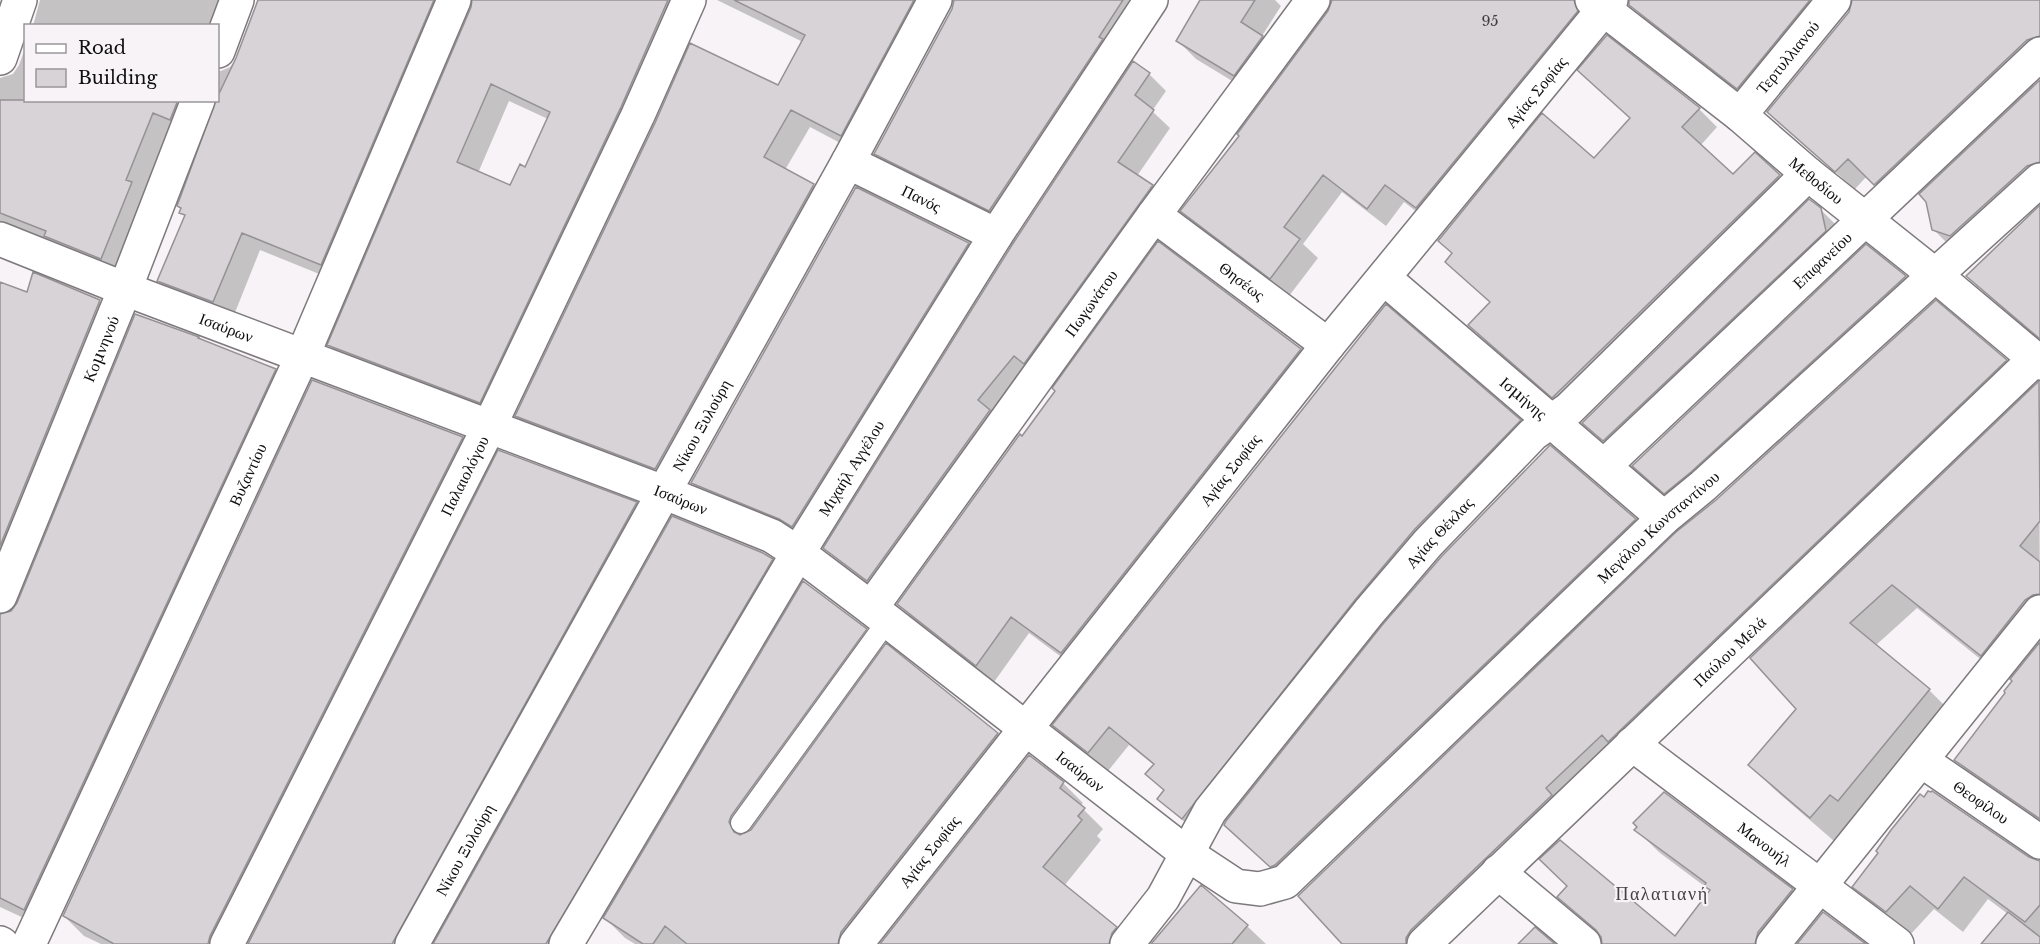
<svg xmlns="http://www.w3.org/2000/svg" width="2040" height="944" font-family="'Libre Baskerville',serif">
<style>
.shadow{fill:#0003;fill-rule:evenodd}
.building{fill:#d7d3d6;stroke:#959194;stroke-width:1.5;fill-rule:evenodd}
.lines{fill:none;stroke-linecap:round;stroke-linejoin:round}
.lane-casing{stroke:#7d797c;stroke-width:22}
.street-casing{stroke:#7d797c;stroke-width:36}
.lane{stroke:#fff;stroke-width:20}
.street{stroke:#fff;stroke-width:33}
.labels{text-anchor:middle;stroke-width:4.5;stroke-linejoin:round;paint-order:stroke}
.number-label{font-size:14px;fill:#413f41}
.street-label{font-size:16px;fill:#0f0e0f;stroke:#f7f3f6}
.neighbourhood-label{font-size:18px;letter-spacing:1.5px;fill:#444144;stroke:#f7f3f6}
</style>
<rect width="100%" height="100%" fill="#f7f3f6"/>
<path class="shadow" d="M40,0H251L218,63V71H221L230,67L237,58L256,7L257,0H469L339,282L260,250L232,320L177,299L159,281L185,217L179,206L218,100V26H33Z
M474,0H697L498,420L348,363L329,345L473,8ZM509,101L548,119L526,169L511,187L478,173Z
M717,0H950L859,153L810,127L785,170L813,185L832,204L674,487L535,434L517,416L779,87L803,42Z
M955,0H1153L1008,228L894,172L876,153L953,9Z
M1203,0H1275L1281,6L1262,36L1281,55L1252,93L1196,59L1178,41Z
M1334,0H1607L1435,226L1404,202L1386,226L1342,192L1303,244L1318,258L1289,296L1200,229L1182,211L1241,136L1329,12Z
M1630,0H1849L1756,106L1649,23L1630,4Z
M1854,0H2040V64L1894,202L1867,176L1855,189L1787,130L1850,12Z
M26,46V100H211L120,277L0,230V78L13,74L19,65Z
M1134,63L1149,74L1166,91L1152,111L1170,128L1137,176L1152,186L1169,203L885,597L842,565L825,548Z
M2040,82V190L1952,248L1933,229Z
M1699,109L1717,127L1700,146L1733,177L1755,154L1798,194L1572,415L1489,344L1470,325L1491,303L1447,262L1453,254L1440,241L1594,160Z
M2040,207V340L1986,294L1968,276Z
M1820,209L1846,235L1851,257L1629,466L1584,423Z
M968,244L988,264L813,546L713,503L692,483Z
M1866,246L1905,277L1923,295L1683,510L1634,466Z
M0,284L28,294L99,301L118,320L0,605Z
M1300,350L1318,367L1079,670L1029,633L994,682L916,622L899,604Z
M2006,361L2024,379L1434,944H1344Z
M275,370L294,388L43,927L0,907V630L13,612Z
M2039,383L2040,635L2005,679L1917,608L1875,646L1929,690L1953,714L1834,841L1774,789L1751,765L1798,709L1752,658Z
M1520,421L1539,440L1433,549L1201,837L1159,799L1165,792L1147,774L1155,766L1129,745L1108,771L1073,744L1054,725Z
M462,438L482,458L235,944H101L84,936L64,916Z
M1550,447L1635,520L1654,538L1279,876L1245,843Z
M636,503L656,523L421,944H250Z
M772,560L792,580L577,944H435Z
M866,630L884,648L886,646L997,734L1017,754L867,944H635L625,938L605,918Z
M2040,644V825L1980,784L1956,760Z
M1029,757L1063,783L1083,803L1080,806L1103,829L1097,836L1101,840L1064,886L1116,928L1132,944H882Z
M1664,794L1792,890L1816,914L1792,944H1604L1603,938L1559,897L1675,939L1711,891L1660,853L1636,830Z
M2029,859L2040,862V944H1982L2008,914L1988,899L1963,932L1934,909L1910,935L1878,910L1854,886Z
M1201,887L1247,926L1266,944H1153Z"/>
<path class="building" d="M258,0H434L321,265L242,233L213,302L157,281L185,215L179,213L181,208L177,206L216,100L236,58Z
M472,0H668L621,107L480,403L327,345L471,7ZM491,84L550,112L525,167L520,164L510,185L457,162Z
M734,0H914L841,136L791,110L764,157L814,184L655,469L515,416L655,123L690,43L778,85L805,35Z
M954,0H1123L1099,37L1103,39L989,211L874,154L952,9Z
M1200,0H1255L1241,22L1263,36L1234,76L1176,41Z
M1332,0H1574L1578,11L1416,208L1385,185L1367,209L1323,175L1284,227L1300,239L1270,279L1180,211L1239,136L1237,134L1328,11Z
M1629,0H1810L1737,89L1629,5Z
M1852,0H2040V36L2027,40L1874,185L1848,159L1835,172L1767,112L1849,12Z
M1607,35L1700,108L1682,127L1733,174L1755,152L1780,175L1552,398L1468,325L1490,302L1445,262L1452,253L1438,241L1542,113L1594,158L1630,118L1577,70Z
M1133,61L1150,73L1135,95L1154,110L1118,162L1153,185L1024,364L1014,356L978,400L990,410L867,581L823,548L1012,245Z
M2040,80V162L2027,166L1950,236L1932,230L1926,202L1919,194Z
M0,100H178L170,120L153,113L126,180L132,182L101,259L44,236L46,231L0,213Z
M856,187L969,243L792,527L779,519L691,483Z
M1809,199L1821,208L1826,231L1603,441L1582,423Z
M2040,205V339L1966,276Z
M1158,241L1301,349L1061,653L1011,617L976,666L897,604L1020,434L1022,436L1055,391L1052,388Z
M1866,244L1906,276L1691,472L1664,494L1632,466Z
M33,272L100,300L0,546V282L27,292Z
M1936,300L2007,360L1608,742L1602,735L1546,788L1552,795L1411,930L1406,938V944H1342L1298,896L1676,532L1716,500Z
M1386,304L1521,420L1414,530L1355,600L1182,819L1157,799L1164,790L1145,774L1154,764L1109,727L1088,753L1052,725Z
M135,314L199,337L198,338L276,369L24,910L0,898V614L11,611L17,603Z
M312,380L463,437L210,936L208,944H114L63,916Z
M2039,381L2040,521L2020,546L2040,562V594L2033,595L2025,600L1981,656L1892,585L1850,623L1930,689L1838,801L1830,795L1810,818L1748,765L1796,709L1750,658Z
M1550,445L1636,519L1275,865L1270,867L1224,825L1226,821L1383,624L1442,556Z
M498,450L637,502L392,944H248Z
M672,516L763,553L773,559L546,944H433Z
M803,581L867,629L731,816L729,822L734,832L740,835L751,830L886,643L998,733L841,932L838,944H687L665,926L653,944H643L603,918Z
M2040,642V819L1954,760L2005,693L2004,691L2012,681L2010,679Z
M1029,755L1064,782L1060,788L1085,808L1078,816L1082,820L1043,867L1117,927L1112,933L1109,944H880Z
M1928,791L1931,792L1932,791L2029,857L2040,861V905L2025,922L1964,877L1938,909L1910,886L1886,912L1852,887L1878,853L1876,851L1891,830L1920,794L1924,797Z
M1664,792L1793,889L1758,932L1755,944H1602L1601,937L1596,930L1557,897L1567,886L1539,859L1560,840L1675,936L1710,890L1704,886L1706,883L1634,830L1637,827L1633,823Z
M1201,885L1248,925L1232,944H1151Z
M1823,912L1866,944H1797Z
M2008,912L2040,937V944H1981Z
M1535,927L1555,944H1518Z"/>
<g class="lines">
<g class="lane-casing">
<path id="lane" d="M741,823L888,620"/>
</g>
<g class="street-casing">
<g id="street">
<path id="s1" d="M1592,0L1740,115L1808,174L1935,275L2040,363"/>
<path d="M218,51L237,0"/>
<path d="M0,58L20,0"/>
<path id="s2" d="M1740,115L1834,0"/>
<path id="s3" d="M848,162L996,235"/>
<path id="s4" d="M1154,215L1328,345"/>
<path id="s5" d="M0,239L125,289L663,492L772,536L798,553L871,608L1186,853L1236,886L1260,889L1285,882L1664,518L1703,486L2040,180"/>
<path id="s6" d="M1384,278L1664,518"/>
<path id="s7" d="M1604,466L2040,54"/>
<path id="s8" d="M0,596L125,289L198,100"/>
<path id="s9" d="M871,608L1154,215L1313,0"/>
<path id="s10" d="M1632,744L1897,944"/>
<path id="s11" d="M1922,761L2040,842"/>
<path d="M1498,872L1584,944"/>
<path d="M0,943L2,944"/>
<path id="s12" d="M29,944L302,357L454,0"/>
<path id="s13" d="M227,944L489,427L638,115L689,0"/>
<path id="s14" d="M412,944L848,162L935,0"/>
<path id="s15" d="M566,944L798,553L996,235L1151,0"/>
<path id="s16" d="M856,944L1328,345L1611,0"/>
<path id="s17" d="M1127,944L1163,898L1210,811L1369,612L1428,543L1533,434L1569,409L1808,174"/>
<path id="s18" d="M1424,944L2035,359"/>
<path d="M1773,944L2040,612"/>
</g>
</g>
<use href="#lane" class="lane"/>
<use href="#street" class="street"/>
</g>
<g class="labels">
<g class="number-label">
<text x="1490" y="26">95</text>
</g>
<g class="street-label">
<text dy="6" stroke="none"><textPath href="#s2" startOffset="75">Τερτυλλιανού</textPath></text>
<text dy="6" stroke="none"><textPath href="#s16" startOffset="1090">Αγίας Σοφίας</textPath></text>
<text dy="6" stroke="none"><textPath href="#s1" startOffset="288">Μεθοδίου</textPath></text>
<text dy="6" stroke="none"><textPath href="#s3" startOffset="82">Πανός</textPath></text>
<text dy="6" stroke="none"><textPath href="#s7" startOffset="300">Επιφανείου</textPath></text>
<text dy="6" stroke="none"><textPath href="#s4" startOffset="110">Θησέως</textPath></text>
<text dy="6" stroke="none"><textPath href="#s9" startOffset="376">Πωγωνάτου</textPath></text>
<text dy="6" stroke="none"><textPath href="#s5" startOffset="243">Ισαύρων</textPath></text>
<text dy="6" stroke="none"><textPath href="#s8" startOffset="267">Κομνηνού</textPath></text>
<text dy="6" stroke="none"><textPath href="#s6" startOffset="184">Ισμήνης</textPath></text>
<text dy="6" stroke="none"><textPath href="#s14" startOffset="594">Νίκου Ξυλούρη</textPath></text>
<text dy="6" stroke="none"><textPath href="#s15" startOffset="555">Μιχαήλ Αγγέλου</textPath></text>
<text dy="6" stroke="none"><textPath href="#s16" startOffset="604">Αγίας Σοφίας</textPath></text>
<text dy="6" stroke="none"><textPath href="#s12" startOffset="518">Βυζαντίου</textPath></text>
<text dy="6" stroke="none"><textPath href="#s13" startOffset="525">Παλαιολόγου</textPath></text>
<text dy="6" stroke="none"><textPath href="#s5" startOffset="729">Ισαύρων</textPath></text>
<text dy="6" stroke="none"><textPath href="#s5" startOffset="1974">Μεγάλου Κωνσταντίνου</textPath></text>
<text dy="6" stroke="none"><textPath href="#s17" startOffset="518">Αγίας Θέκλας</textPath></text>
<text dy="6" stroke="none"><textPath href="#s18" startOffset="423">Παύλου Μελά</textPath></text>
<text dy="6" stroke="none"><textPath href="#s5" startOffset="1215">Ισαύρων</textPath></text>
<text dy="6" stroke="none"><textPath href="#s11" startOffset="72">Θεοφίλου</textPath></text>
<text dy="6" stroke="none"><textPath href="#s10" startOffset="166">Μανουήλ</textPath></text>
<text dy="6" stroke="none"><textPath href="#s14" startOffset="108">Νίκου Ξυλούρη</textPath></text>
<text dy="6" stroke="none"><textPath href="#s16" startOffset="118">Αγίας Σοφίας</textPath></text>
</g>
<g class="neighbourhood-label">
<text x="1662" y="900">Παλατιανή</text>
</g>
</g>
<rect x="24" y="24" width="195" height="78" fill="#f7f3f6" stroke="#9a979a" stroke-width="1.5"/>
<rect x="36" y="44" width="30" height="9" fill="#ffffff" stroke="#9a979a" stroke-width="1.5"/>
<text x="78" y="54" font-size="18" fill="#0f0e0f">Road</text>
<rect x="36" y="69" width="30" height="18" fill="#d7d3d6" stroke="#9a979a" stroke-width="1.5"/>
<text x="78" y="84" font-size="18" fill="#0f0e0f">Building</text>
</svg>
